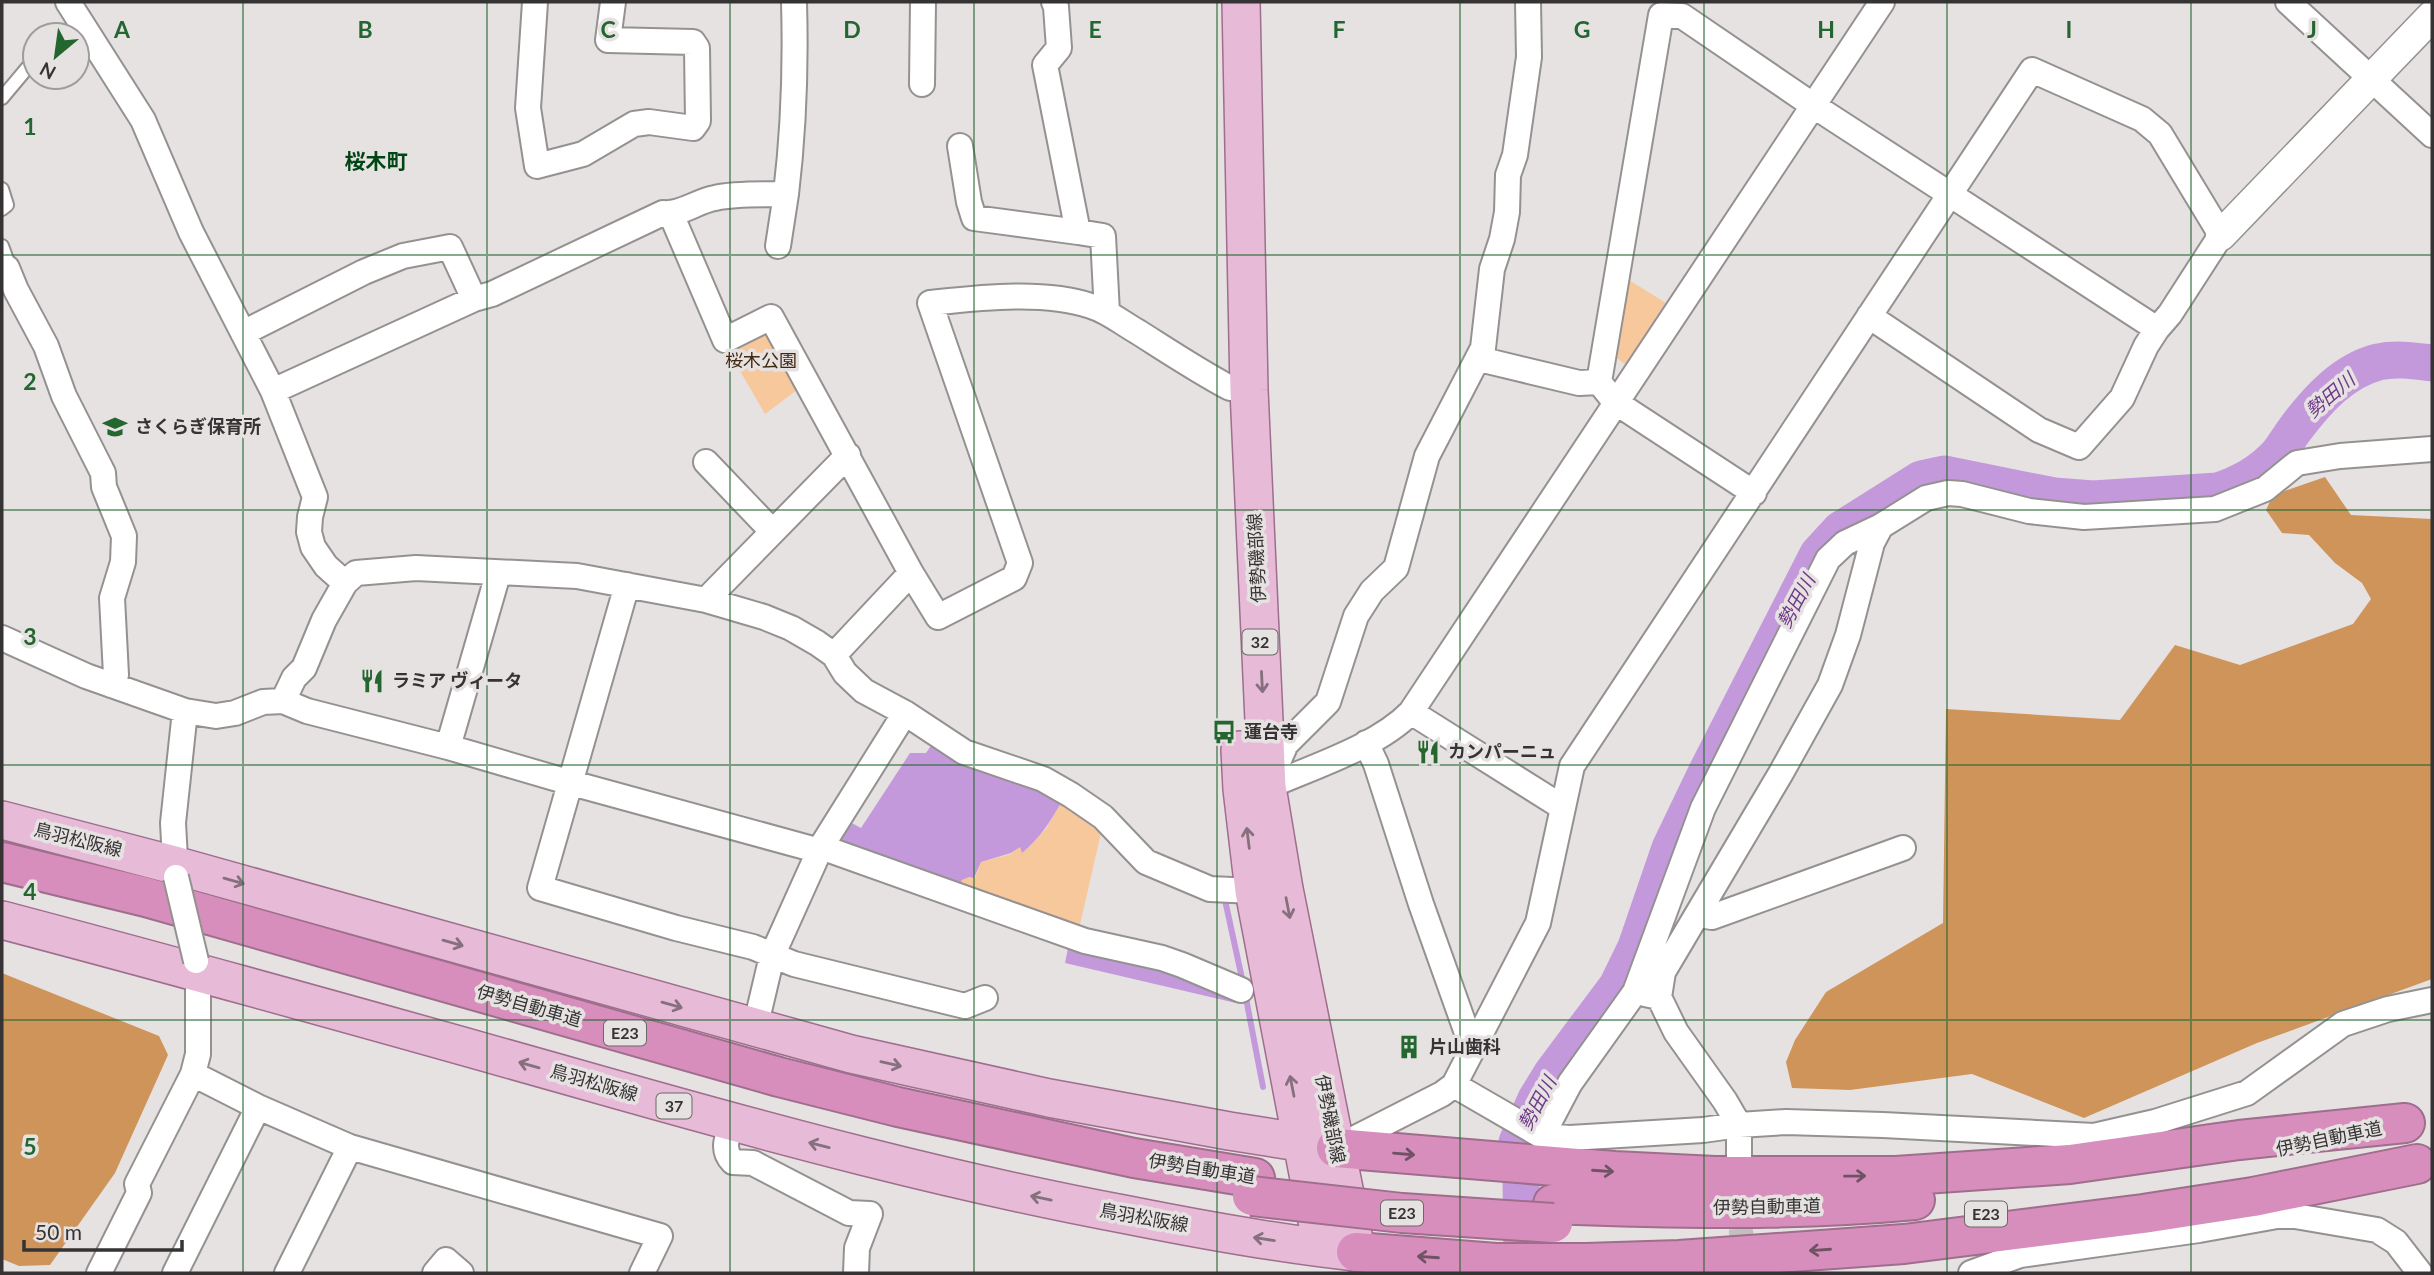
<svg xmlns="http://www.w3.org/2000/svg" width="2434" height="1275" font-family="Lato,'Noto Sans JP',sans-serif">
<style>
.green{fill:#f7c89c}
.forest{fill:#cf945a}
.water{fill:#c499db}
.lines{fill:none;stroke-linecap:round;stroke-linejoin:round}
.stream{stroke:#c499db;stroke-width:6}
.river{stroke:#c499db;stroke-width:37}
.minor-tunnel{stroke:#c3bfbf;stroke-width:24;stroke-dasharray:24 12;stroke-linecap:butt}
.service-casing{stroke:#959191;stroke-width:16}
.minor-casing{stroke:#959191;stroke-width:28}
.tertiary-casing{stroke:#959191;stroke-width:33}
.primary-casing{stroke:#9e6e8c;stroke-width:40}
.motorway-casing{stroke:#9e6e8c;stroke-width:42}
.service{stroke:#fff;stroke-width:12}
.minor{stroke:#fff;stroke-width:24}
.tertiary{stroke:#fff;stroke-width:30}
.primary{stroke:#e7bbd7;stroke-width:37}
.motorway{stroke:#d78ebc;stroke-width:38}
.minor-bridge-casing{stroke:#959191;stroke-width:28;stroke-linecap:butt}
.motorway-bridge-casing{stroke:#9e6e8c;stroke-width:42;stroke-linecap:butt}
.minor-bridge{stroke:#fff;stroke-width:24}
.motorway-bridge{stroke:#d78ebc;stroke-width:38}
.oneway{stroke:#85707d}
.oneway2{stroke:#6e5364}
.grid{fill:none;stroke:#236630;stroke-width:2;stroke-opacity:0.55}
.labels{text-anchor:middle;stroke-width:7;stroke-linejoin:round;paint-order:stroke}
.shield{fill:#e6e2e2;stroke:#6a6868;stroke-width:2}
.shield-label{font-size:16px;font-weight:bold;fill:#353334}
.park-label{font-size:18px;fill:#41290f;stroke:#e6e2e2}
.poi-label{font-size:18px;font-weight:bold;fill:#353334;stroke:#e6e2e2;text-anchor:start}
.street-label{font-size:18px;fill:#353334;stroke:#e6e2e2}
.water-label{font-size:19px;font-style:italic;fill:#6e3987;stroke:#e6e2e2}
.quarter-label{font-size:21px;font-weight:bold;fill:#014515;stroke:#e6e2e2}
.grid-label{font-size:23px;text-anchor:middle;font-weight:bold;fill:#236630;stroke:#e6e2e2;stroke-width:7;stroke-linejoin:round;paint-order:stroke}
</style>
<rect width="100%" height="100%" fill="#e6e2e2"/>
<path class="green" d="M1624,277L1666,303L1626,365L1614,356Z
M761,330L773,333L801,387L765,414L733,359L737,345Z
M1062,801L1095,824L1101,833L1079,929L958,891L962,880L969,876L975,878L981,862L1011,854L1020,846L1022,852L1046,829Z"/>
<path class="forest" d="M2325,477L2351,515L2432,519V979L2257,1043L2084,1118L1972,1074L1850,1090L1792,1088L1786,1062L1795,1040L1826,992L1943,923L1946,709L2120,720L2175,645L2240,665L2353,624L2371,599L2362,583L2335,563L2309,535L2282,533L2266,510L2273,495Z
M2,973L159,1036L168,1055L115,1173L50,1265L19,1266L2,1259Z"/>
<path class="water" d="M932,744L1040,788L1062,801C1051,821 1040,838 1022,853L1020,847L1011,853L981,862L974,878L969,877L962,880L958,891L835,844L848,821L861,828L910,753H926Z
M1069,943L1162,963L1239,995L1236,1003L1065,963Z"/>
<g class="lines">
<path class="stream" d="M1225,900L1243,983
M1245,993L1263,1087"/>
<path class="river" d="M1516,1273L1522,1242L1521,1182L1517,1142L1536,1099L1552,1073L1617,986L1636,947L1670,848L1706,773L1818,554L1840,530L1921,479L1944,474L2054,496L2093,499L2218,491C2240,484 2261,472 2277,455C2284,447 2289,437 2296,428C2317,400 2343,371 2378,362C2396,358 2415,361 2432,363"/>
<path class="minor-tunnel" d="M1739,1193L1743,1269"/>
<g class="service-casing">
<path id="service" d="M2,98L28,67L35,63
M2,189L7,205L2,209
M2,246L9,265L7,268"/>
</g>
<g class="minor-casing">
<path id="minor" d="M68,2L143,120L191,232L273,391L315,497L310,517L309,532L313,547L326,566L345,583
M535,2L528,108L537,166L583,154L634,124L649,122L693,128L698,121L697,48L693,42L608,40L613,2
M1054,2L1056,7L1059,48L1045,65L1078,232L1103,236L1107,313
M2288,2L2432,135
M922,84L923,2
M960,146L969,202L974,218L1078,232
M671,214L725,340L771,317L911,573L938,617L1014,578L1020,563L930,303C978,298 1044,290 1091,306C1108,311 1122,323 1138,332C1168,351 1198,371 1230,388
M778,246L786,194
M7,268L16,290L46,346L64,396L103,473L104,487L124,536L123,562L112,598L116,675L111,685
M243,333L364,272L403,256L450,247L474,299L492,294L663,213C681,215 697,201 715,198C738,193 763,195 786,194C794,127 796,70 794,2
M1479,359L1579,383L1599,382L1615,402L1754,493
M1599,382L1661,15L1682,16L1814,106L2157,329L2146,346L2122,398L2079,447L2039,430L1869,316
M273,391L474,299
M706,462L772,531
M627,585L540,888L676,928L753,947L794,964L965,1006L985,998
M706,600L848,455
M2,638L86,676L185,711L216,716L235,713L263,702L283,701L307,711L448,747L568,782L820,851
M834,655L911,573
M283,701L294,678L304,668L324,620L345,583L356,573L416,568L577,576L706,600L764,617L791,628L817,643L834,655L845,673L864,691L905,713L964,752L1043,779L1071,795L1103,817L1146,862L1210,889L1254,891
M1411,712L1562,807
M1366,743L1376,764L1421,904L1472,1047
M448,747L498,574
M1270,780L1286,744L1328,702L1356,616L1372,591L1396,568L1427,456L1483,348L1492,269L1502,239L1507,212L1508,175L1515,155L1529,57L1528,2
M1253,788L1267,787C1312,767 1377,747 1411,712L1882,2
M821,847L1085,941L1162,958L1182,965L1241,990
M176,877L173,823L185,711
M1698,915L1712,917L1903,848
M1645,994L1659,997L1676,1032L1725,1101L1739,1125V1158
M1659,997L1663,972L1781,773L1830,685L1848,635L1872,543L1881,526L1926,498L1948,493L1962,494L2029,511L2084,517L2215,509L2265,489L2297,463L2340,456L2432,449
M755,1028L772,956L821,847L905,713
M193,1074L258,1107L350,1147L660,1236L642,1273
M1454,1085L1542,1136L1570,1138L1703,1130L1739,1125L1786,1122L1883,1125L2094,1136L2155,1122L2247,1093L2343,1024L2388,1009L2432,1000
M732,1123C727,1138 721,1150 733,1162L753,1163L849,1213L870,1214L857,1248L856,1273
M1542,1136L1570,1083L1635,992L1703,808L1828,559L1845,543L1881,526
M1340,1146L1442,1094L1454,1085L1538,923L1572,766L2032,70L2142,119L2160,134L2221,235L2170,314L2157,329
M99,1273L139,1193L137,1184L193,1074L198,1054V971L196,961
M175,1273L258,1107
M287,1273L350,1147
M435,1273L446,1260L461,1273
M1971,1273L2020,1255L2199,1230L2277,1216H2295L2377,1230L2396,1242L2420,1273"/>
</g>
<g class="tertiary-casing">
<path id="tertiary" d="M2221,235L2432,16"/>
</g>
<g class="primary-casing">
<path id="primary" d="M1241,2L1249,390L1267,787L1284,889L1353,1234
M1240,750L1242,789L1254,891L1319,1231
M2,820L174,865L851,1054L1049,1098L1229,1131L1336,1148
M2,920C203,973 403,1029 604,1086C777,1135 951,1182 1128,1215C1203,1230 1280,1244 1356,1252"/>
</g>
<g class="motorway-casing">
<path id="motorway" d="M2,862L146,897L779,1077L898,1107L1134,1158L1255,1178
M1336,1148L1614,1171L1715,1176H1896L2070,1164L2239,1140L2405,1123
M1553,1204C1674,1209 1795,1211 1915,1200
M1356,1252L1496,1263H1586L1679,1260L1904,1244L2143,1214L2253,1197L2417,1164"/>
</g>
<use href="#service" class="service"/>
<use href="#minor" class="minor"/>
<use href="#tertiary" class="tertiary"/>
<use href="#primary" class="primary"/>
<use href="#motorway" class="motorway"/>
<g class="minor-bridge-casing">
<path id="minor-bridge" d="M176,877L196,961"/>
</g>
<g class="motorway-bridge-casing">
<path id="motorway-bridge" d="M1252,1196L1402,1213L1553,1223"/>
</g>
<use href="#minor-bridge" class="minor-bridge"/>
<use href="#motorway-bridge" class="motorway-bridge"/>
</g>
<defs><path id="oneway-shaft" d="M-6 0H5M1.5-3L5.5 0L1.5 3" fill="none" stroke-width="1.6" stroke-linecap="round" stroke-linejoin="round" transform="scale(1.75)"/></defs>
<g class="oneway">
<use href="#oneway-shaft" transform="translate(1262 682) rotate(87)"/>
<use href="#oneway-shaft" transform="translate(1248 838) rotate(-97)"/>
<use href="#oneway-shaft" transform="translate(234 881) rotate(16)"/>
<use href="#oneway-shaft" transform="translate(1288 908) rotate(79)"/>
<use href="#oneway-shaft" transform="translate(453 943) rotate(16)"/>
<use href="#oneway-shaft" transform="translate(672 1005) rotate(16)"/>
<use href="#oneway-shaft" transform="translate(891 1064) rotate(13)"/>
<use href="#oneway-shaft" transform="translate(529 1065) rotate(-164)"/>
<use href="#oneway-shaft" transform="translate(1292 1086) rotate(-101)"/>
<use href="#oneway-shaft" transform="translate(819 1145) rotate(-166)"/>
<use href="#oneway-shaft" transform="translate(1041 1198) rotate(-168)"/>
<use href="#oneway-shaft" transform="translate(1264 1239) rotate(-171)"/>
</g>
<g class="oneway2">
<use href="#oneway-shaft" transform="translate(1404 1154) rotate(5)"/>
<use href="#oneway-shaft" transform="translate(1603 1171) rotate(4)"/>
<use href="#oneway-shaft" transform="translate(1855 1176) rotate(-1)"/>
<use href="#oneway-shaft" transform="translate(1820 1250) rotate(176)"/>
<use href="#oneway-shaft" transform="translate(1428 1257) rotate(-176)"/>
</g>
<path class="grid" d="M243,2V1273M487,2V1273M730,2V1273M974,2V1273M1217,2V1273M1460,2V1273M1704,2V1273M1947,2V1273M2191,2V1273M2,255H2432M2,510H2432M2,765H2432M2,1020H2432"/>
<defs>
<g id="school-bare" transform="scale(1.89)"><path d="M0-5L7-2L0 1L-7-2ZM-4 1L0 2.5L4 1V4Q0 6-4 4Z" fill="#236630" stroke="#e6e2e2" stroke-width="2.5" paint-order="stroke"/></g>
<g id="restaurant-bare" transform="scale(1.89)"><path d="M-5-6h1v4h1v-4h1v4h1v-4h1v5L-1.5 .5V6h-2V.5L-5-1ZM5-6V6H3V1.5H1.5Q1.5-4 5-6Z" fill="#236630" stroke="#e6e2e2" stroke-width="2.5" paint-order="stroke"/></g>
<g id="bus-bare" transform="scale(1.89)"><path d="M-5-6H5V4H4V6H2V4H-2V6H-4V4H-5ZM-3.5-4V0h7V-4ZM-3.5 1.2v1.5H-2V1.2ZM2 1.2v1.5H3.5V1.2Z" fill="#236630" stroke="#e6e2e2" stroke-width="2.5" paint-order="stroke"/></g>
<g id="building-bare" transform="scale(1.89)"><path d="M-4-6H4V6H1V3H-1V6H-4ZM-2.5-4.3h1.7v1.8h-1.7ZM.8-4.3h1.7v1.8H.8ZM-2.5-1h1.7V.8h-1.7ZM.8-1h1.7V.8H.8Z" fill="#236630" stroke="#e6e2e2" stroke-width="2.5" paint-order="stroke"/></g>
</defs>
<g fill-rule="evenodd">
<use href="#school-bare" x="115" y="427"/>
<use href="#restaurant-bare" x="372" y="681"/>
<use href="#bus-bare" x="1224" y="732"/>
<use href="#restaurant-bare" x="1428" y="752"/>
<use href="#building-bare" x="1409" y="1047"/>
</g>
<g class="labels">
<g class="shield">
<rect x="1242.5" y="629.5" width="35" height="25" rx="5"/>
<rect x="604" y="1020.5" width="42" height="25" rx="5"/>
<rect x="656.5" y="1093.5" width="35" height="25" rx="5"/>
<rect x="1381" y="1200.5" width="42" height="25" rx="5"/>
<rect x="1965" y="1201.5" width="42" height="25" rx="5"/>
</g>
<g class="shield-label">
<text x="1260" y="648">32</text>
<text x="625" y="1039">E23</text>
<text x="674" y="1112">37</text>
<text x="1402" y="1219">E23</text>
<text x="1986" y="1220">E23</text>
</g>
<g class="park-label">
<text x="761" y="367">桜木公園</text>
</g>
<g class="poi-label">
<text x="135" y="433">さくらぎ保育所</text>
<text x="392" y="687">ラミア ヴィータ</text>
<text x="1244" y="738">蓮台寺</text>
<text x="1448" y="758">カンパーニュ</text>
<text x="1429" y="1053">片山歯科</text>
</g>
<g class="street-label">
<text transform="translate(1257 558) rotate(-93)" y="6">伊勢磯部線</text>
<text transform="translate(78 840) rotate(14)" y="6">鳥羽松阪線</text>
<text transform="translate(529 1006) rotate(16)" y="6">伊勢自動車道</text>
<text transform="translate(594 1083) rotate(16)" y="6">鳥羽松阪線</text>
<text transform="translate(1330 1119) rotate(79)" y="6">伊勢磯部線</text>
<text transform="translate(2329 1139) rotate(-12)" y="6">伊勢自動車道</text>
<text transform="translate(1202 1169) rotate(9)" y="6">伊勢自動車道</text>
<text transform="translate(1767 1207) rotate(-1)" y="6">伊勢自動車道</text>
<text transform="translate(1144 1218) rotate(10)" y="6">鳥羽松阪線</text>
</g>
<g class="water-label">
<text transform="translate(2330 395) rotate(-40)" y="7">勢田川</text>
<text transform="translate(1796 601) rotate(-62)" y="7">勢田川</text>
<text transform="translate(1537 1103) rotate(-62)" y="7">勢田川</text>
</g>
<g class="quarter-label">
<text x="376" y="169">桜木町</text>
</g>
</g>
<g class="grid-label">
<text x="122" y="38">A</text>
<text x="365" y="38">B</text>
<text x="608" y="38">C</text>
<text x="852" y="38">D</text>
<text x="1095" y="38">E</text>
<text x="1339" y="38">F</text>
<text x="1582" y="38">G</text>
<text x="1826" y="38">H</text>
<text x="2069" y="38">I</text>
<text x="2312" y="38">J</text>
<text x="30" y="135">1</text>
<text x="30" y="390">2</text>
<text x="30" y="645">3</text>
<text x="30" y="900">4</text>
<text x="30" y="1155">5</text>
</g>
<rect width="2434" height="1275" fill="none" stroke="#353334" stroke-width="7"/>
<g transform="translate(56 56) rotate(209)"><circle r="33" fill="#e6e2e2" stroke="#9f9c9c" stroke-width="2"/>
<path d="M0-5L12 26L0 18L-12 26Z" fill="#236630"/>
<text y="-10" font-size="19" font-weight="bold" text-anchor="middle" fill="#353334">N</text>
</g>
<path d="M24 1240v10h158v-10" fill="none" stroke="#353334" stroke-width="3.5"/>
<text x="35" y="1240" font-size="21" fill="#353334" stroke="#e6e2e2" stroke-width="5" paint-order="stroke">50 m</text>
</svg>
